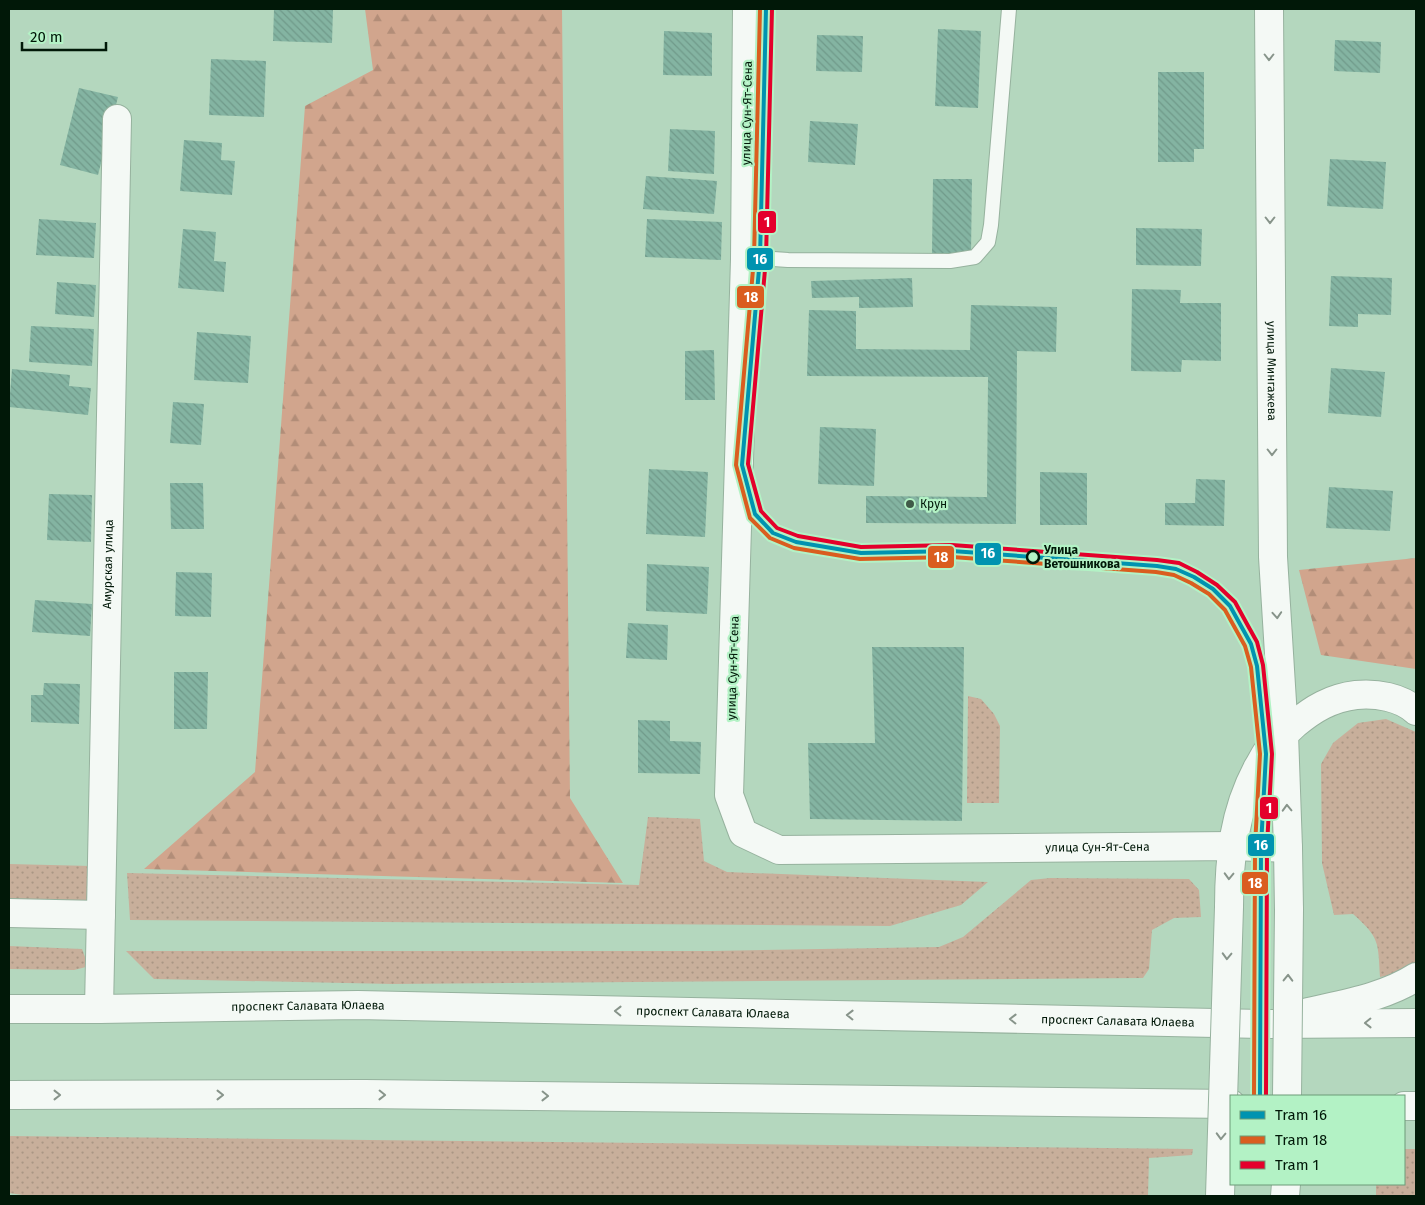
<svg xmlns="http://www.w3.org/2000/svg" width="1425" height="1205" font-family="'Fira Sans',sans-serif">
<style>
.grass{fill:url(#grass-dots)}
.forest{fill:url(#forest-firs)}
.building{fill:url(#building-back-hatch)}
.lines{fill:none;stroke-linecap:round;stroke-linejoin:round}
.service-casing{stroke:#96b29e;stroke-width:16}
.minor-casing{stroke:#96b29e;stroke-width:30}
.primary-casing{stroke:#96b29e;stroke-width:30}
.service{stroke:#f4f9f5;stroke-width:14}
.minor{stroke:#f4f9f5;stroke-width:28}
.primary{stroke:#f4f9f5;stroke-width:28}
.primary-bridge-casing{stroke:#96b29e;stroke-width:30;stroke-linecap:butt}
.primary-bridge{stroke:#f4f9f5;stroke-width:28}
.tram-1-casing{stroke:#b3f2c5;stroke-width:8}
.tram-2-casing{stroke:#b3f2c5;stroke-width:8}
.tram-3-casing{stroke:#b3f2c5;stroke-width:8}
.tram-1{stroke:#0093b0;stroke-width:4}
.tram-2{stroke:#da5d1f;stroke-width:4}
.tram-3{stroke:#e4002b;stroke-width:4}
.oneway{stroke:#87948a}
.poi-dot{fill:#405b48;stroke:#b3f2c5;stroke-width:2}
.stop-dot{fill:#b3f2c5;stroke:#011808;stroke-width:2.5}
.labels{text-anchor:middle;stroke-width:4.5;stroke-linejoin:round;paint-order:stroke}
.street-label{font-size:12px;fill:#011808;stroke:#b3f2c5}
.poi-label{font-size:12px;fill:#011808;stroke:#b3f2c5;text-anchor:start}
.stop-label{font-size:12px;font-weight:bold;fill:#011808;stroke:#b3f2c5;text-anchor:start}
.line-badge{stroke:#b3f2c5;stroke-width:2}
.badge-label{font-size:14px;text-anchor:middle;font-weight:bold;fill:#fff}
</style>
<defs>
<pattern id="grass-dots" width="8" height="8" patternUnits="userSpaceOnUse" patternTransform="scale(1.25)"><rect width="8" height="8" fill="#c8af9b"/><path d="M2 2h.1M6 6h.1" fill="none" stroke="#aa9684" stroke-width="1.8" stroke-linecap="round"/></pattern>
<pattern id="forest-firs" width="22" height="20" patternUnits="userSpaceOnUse" patternTransform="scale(1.25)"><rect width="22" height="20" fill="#d1a58d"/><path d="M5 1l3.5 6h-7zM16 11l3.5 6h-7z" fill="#b28d78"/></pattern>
<pattern id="building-back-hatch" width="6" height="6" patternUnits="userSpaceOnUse" patternTransform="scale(1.25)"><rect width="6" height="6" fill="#84b4a2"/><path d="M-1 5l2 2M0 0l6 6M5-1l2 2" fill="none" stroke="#709a8a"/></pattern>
</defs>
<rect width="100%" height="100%" fill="#b4d7be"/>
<path class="grass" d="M968,696L981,699L994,714L1000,726L999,803H967Z
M1386,719L1416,732V961L1406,972L1380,977C1378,942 1380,938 1353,914L1334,915L1322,863L1321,764L1333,743L1358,723Z
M648,817L700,819L704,861L727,872L988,882L961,905L890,926L130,920L127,873L639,885Z
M9,864L92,866V910L9,908Z
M1050,878L1189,879L1199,890L1201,917L1174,918L1152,930L1149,969L1143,978L392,984L154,979L126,951H711L939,947L963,937L1031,880Z
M9,946L82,949L85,957L86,967L74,970L9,969Z
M9,1136L1193,1149L1192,1155L1149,1158L1148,1196H29L9,1193Z
M1404,1149H1416V1196H1376V1184H1404Z"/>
<path class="forest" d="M365,9H562L570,798L623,883L144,869L255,772L305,106L373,70Z
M1416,558V669L1321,655L1299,570Z"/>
<path class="building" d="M274,9L333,10L332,43L273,41Z
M938,29L981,31L978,108L935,106Z
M664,31L712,33V76L663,75Z
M817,35L863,36L862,72L816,71Z
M1335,40L1381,42L1380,73L1334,71Z
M211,59L266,61L264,117L209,115Z
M1158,72H1204V149H1194V162H1158Z
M79,88L118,97L98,175L60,165Z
M810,121L858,124L855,165L808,162Z
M670,129L715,131L714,174L668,171Z
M184,140L222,143L221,160L235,161L232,195L180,191Z
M1330,159L1386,162L1383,209L1327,206Z
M646,176L717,181L714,214L643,209Z
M933,179H972L971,254L932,253Z
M39,219L96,223L94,258L36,255Z
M647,219L722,222L721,260L645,257Z
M1136,228L1202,229L1201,266L1136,265Z
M183,229L216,232L214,261L226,262L224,292L178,288Z
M1331,276L1392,278L1391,315L1358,314V327L1329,326Z
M912,278L913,307L859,308V297L812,298L811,281Z
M57,282L96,285L94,317L55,314Z
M1132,289L1181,290L1180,303H1221V361L1182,360L1181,372L1131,371Z
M971,305L1057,307L1056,352L1017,351L1016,524L866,523V496L987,497L988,377L807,376L809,310L856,311V349L970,350Z
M31,326L94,329L92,366L29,362Z
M197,332L251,336L248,383L194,380Z
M714,350L715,400H685V351Z
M1331,368L1385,372L1381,417L1328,413Z
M12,369L70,375L69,386L91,388L88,415L9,407Z
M173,402L204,404L201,445L170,443Z
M820,427L876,429L874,486L818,484Z
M649,469L708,472L705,537L646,534Z
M1040,472L1087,473V525H1040Z
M1196,479L1225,480L1224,526L1165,525V503H1195Z
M170,483H203L204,529H171Z
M1329,487L1393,491L1390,531L1326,528Z
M49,494L92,495L91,542L47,540Z
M647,564L709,567L707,614L646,611Z
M176,572L212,573L211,617L175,616Z
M35,600L92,604L90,636L32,632Z
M628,623L668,625L667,660L626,658Z
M872,647H964L962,821L810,819L808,743H875Z
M174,672H208L207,729H174Z
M44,683L80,684L79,724L31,722V695H43Z
M638,720L670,721V741L701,742L700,774L638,773Z"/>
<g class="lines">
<g class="service-casing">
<path id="service" d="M745,259L760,258L788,260L950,261L975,257L988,242L991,225L1009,9"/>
</g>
<g class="minor-casing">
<g id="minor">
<path id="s1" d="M747,9L745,259L729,795L743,833L779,850L1232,846L1288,848"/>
<path id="s2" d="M1269,9L1273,557L1284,734"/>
<path d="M9,913L101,915"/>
<path id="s3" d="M99,1009L117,119"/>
</g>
</g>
<g class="primary-casing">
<g id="primary">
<path d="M1284,734L1288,848L1289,910"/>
<path d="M1229,907C1229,858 1234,811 1258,767C1262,761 1265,753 1270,748C1277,739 1287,732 1295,724C1313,709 1331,698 1356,695C1376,693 1401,697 1416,711"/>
<path id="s4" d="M9,1009H99L358,1005L1262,1024L1416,1023"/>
<path d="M1304,1013C1342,1004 1383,998 1416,977"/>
<path d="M9,1095L365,1094L1231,1104"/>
<path d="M1404,1106H1416"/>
<path d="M1285,1196L1286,1184"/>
</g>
</g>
<use href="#service" class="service"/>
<use href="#minor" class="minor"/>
<use href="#primary" class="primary"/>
<g class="primary-bridge-casing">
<path id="primary-bridge" d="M1287,1096L1289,910
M1220,1196L1229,907"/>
</g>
<use href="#primary-bridge" class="primary-bridge"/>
<g class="tram-1-casing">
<path id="tram-1" d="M766,9L760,258L742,465L755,514L773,533L796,542L861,553L952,551L1157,566L1176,569L1194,577L1213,589L1230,606L1251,644L1257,666L1266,754L1261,846L1260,1096"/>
</g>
<g class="tram-2-casing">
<path id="tram-2" d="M760,9L754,258L736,465L750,518L770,538L794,548L860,559L952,557L1156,572L1174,575L1191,583L1209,594L1225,610L1245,646L1251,667L1260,754L1255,846L1254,1096"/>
</g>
<g class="tram-3-casing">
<path id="tram-3" d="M772,9L766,258L748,464L761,511L777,528L798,536L861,547L952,545L1157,560L1179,563L1197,572L1217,585L1235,602L1247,624L1257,642L1263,665L1272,754L1267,846L1266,1096"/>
</g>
<use href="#tram-1" class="tram-1"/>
<use href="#tram-2" class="tram-2"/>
<use href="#tram-3" class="tram-3"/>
</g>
<defs><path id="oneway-chevron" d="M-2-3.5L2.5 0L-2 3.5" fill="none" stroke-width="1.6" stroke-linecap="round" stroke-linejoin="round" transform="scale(1.25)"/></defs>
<g class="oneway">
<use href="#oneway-chevron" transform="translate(1269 57) rotate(90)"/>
<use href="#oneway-chevron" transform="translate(1270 220) rotate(90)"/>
<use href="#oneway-chevron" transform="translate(1272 452) rotate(90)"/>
<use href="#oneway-chevron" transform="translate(1277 615) rotate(86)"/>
<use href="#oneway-chevron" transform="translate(1287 808) rotate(-92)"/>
<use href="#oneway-chevron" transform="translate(1229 876) rotate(92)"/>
<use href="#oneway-chevron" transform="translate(1227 956) rotate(92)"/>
<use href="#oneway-chevron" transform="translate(1288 978) rotate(-89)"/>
<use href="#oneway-chevron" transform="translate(618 1011) rotate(-179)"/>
<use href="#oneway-chevron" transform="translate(850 1015) rotate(-179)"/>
<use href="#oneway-chevron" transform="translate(1013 1019) rotate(-179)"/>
<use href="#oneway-chevron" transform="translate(1368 1023) rotate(179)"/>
<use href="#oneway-chevron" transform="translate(57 1095)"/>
<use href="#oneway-chevron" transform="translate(220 1095)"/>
<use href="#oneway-chevron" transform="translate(382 1095) rotate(1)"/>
<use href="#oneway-chevron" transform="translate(545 1096) rotate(1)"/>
<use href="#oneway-chevron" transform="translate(1221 1136) rotate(92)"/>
</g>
<circle class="poi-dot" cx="910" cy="504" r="5"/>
<circle class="stop-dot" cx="1033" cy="557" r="6"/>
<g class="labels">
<g class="street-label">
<text transform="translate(747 113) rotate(-89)" y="4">улица Сун-Ят-Сена</text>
<text dy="4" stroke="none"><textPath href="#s2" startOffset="362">улица Мингажева</textPath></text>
<text dy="4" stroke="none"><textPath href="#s3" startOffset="445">Амурская улица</textPath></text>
<text transform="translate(733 668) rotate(-88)" y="4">улица Сун-Ят-Сена</text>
<text dy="4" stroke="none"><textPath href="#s1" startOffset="1185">улица Сун-Ят-Сена</textPath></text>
<text dy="4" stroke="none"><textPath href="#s4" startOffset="299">проспект Салавата Юлаева</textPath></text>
<text dy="4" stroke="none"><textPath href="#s4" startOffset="704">проспект Салавата Юлаева</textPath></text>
<text dy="4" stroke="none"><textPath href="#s4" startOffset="1109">проспект Салавата Юлаева</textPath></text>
</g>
<g class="poi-label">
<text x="920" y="508">Крун</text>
</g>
<g class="stop-label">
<text x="1044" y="554">Улица<tspan x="1044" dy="14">Ветошникова</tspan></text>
</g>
</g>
<g class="line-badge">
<rect x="757" y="210" width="20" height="24" rx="5" fill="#e4002b"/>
<rect x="746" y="247" width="28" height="24" rx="5" fill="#0093b0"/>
<rect x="736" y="285" width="29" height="24" rx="5" fill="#da5d1f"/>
<rect x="974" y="542" width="28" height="24" rx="5" fill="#0093b0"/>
<rect x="927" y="545" width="28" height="24" rx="5" fill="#da5d1f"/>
<rect x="1259" y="796" width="20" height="24" rx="5" fill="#e4002b"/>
<rect x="1247" y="833" width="28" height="24" rx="5" fill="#0093b0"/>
<rect x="1241" y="871" width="28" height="24" rx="5" fill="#da5d1f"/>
</g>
<g class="badge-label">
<text x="767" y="227">1</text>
<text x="760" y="264">16</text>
<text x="751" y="302">18</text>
<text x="988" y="558">16</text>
<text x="941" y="562">18</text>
<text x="1269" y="813">1</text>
<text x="1261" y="850">16</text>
<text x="1255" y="888">18</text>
</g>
<rect width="1425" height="1205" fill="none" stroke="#011808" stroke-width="20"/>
<rect x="1230" y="1095" width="175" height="90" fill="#b3f2c5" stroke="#6c9b79"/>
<rect x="1240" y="1111" width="25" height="8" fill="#0093b0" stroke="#6c9b79"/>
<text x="1275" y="1120" font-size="15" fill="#011808">Tram 16</text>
<rect x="1240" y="1136" width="25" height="8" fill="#da5d1f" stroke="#6c9b79"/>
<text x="1275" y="1145" font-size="15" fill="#011808">Tram 18</text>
<rect x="1240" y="1161" width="25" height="8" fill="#e4002b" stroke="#6c9b79"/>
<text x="1275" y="1170" font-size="15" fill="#011808">Tram 1</text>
<path d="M22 42v8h84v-8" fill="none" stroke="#011808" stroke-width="2.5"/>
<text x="30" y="42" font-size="15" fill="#011808" stroke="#b3f2c5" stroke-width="4" paint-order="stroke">20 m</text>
</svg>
